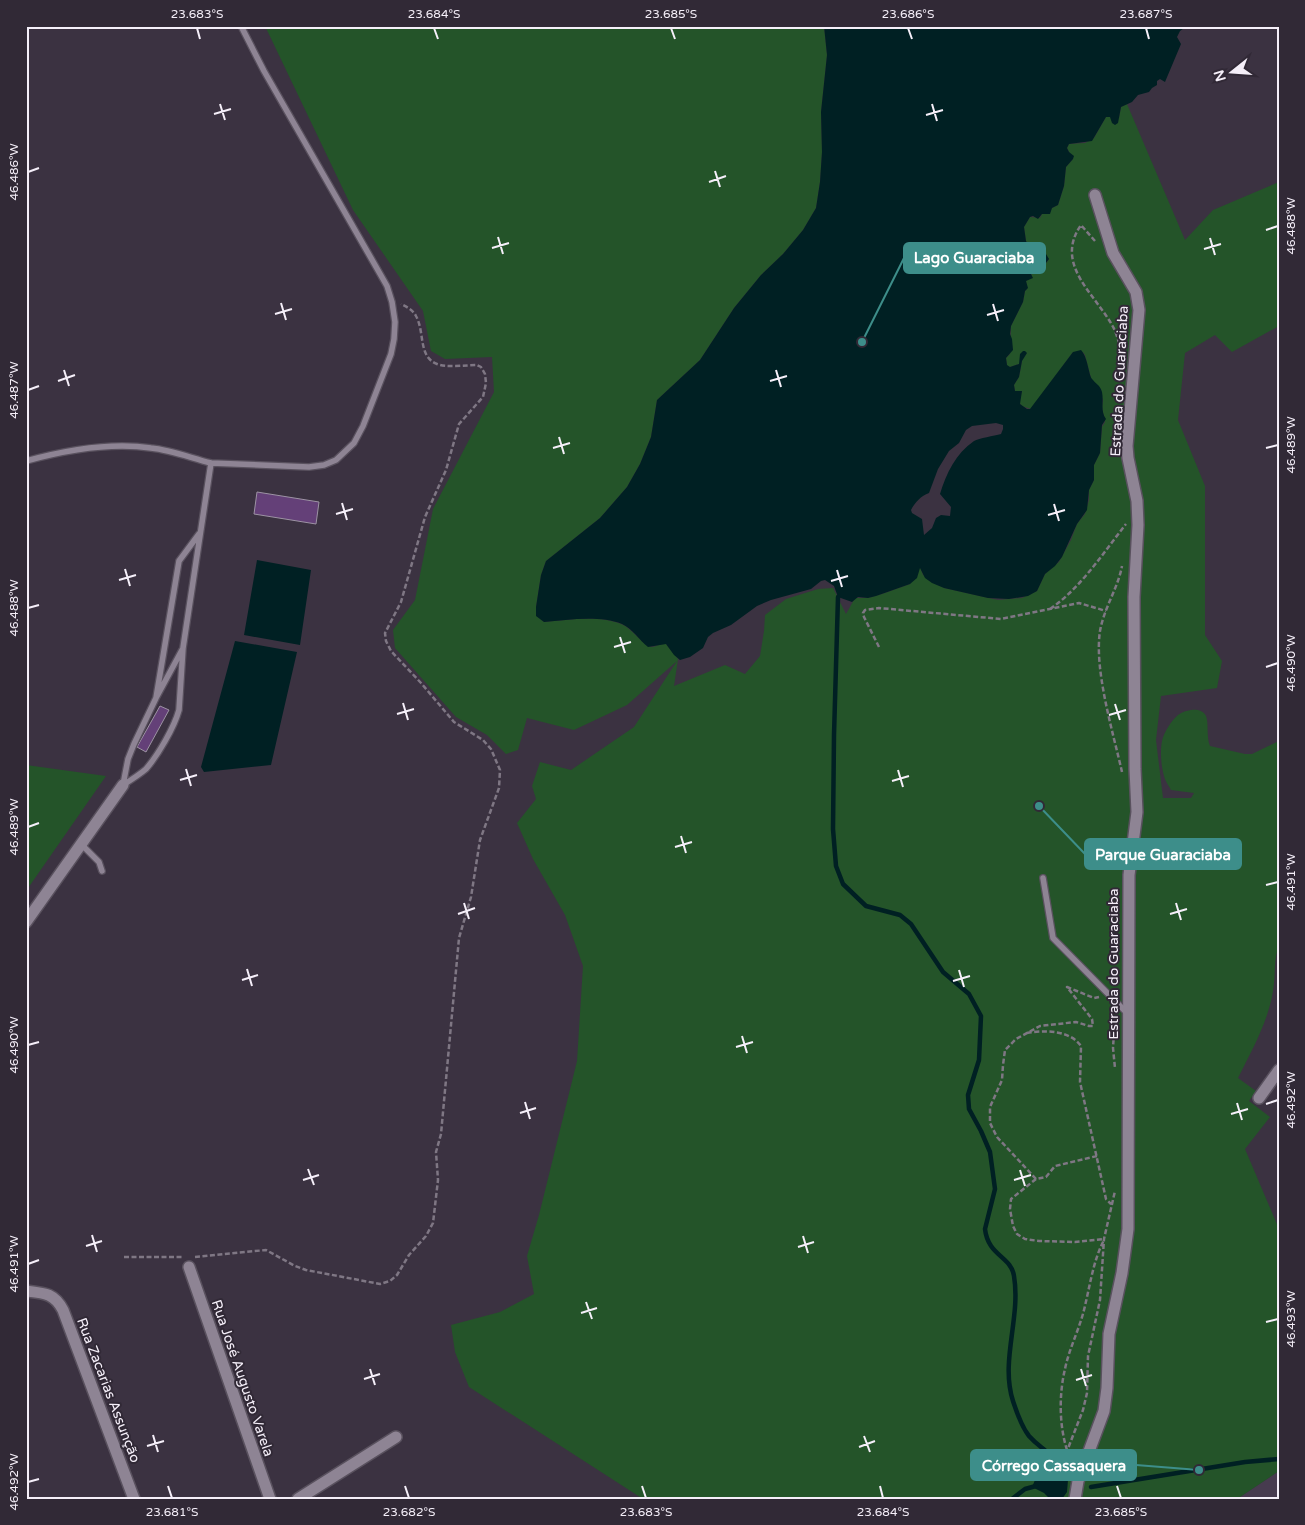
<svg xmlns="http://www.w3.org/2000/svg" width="1305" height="1525" font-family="'Varela Round',sans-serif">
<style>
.built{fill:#473b4f}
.green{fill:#245429}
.water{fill:#002023;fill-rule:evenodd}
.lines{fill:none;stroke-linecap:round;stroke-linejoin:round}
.stream{stroke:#002023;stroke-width:4.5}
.building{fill:#644078;stroke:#9d93a4}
.service-casing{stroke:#59515e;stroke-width:8}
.minor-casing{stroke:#59515e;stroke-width:14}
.path{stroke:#7f7784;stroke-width:2.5;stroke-dasharray:5 2.5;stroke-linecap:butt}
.service{stroke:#8e8494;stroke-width:5.5}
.minor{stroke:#8e8494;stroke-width:11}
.ticks{fill:none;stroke:#f5eff9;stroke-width:2}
.labels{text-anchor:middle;stroke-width:4;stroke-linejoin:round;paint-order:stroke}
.street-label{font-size:14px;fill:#f5eff9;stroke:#312936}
.leader{fill:none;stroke:#3d8e8a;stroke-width:2}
.callout-dot{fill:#3d8e8a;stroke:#312936;stroke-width:2}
.callout{fill:#3d8e8a;stroke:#3d8e8a;stroke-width:2}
.callout-label{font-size:15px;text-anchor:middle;font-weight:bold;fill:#fff}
.neatline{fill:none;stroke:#f5eff9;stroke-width:2}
.ticks-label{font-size:12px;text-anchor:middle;fill:#f5eff9}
</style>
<rect width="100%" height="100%" fill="#3b3241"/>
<path class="built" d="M1279,1471V1499H1237Z"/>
<path class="green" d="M265,26H824L827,55L821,112L822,152L820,182L816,208L803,230L783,254L761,275L734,308L700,360L657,400L651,437L640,464L627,487L600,518L546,561L541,575L536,607L537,616L544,622C569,620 597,615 621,624C632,628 643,646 652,647C656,647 661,643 666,644L678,659L674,686L725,665L745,674L760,656L764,631L765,615L786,599L818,589L833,588L846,614L855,598H868L882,594L910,584L920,567L923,575L944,588L998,600L1022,598L1037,591L1045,574L1059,562L1071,540L1077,524L1085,514L1089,500V490L1094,480V465L1100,453L1102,427L1105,422L1102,407L1103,400L1091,378L1085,355L1083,352H1073L1031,409L1022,406L1019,402L1022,391H1015L1014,385L1019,377L1022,361L1026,357L1019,364L1010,367L1007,366L1006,358L1010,354L1011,326L1023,302L1025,291L1027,289L1026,281L1032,274L1030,272L1032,267C1040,266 1043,268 1049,259L1039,252H1033L1026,241L1024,227L1030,217L1040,218L1042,214H1047L1052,208L1058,205L1064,186L1066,167L1073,159L1067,148L1069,144L1085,143L1094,138L1106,117H1110L1112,120L1119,118L1121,107L1127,104L1185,240L1213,210L1279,182V326L1232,352L1215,335L1185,353L1178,420L1205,486V635L1222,661L1217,688L1161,696L1156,740L1163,798H1191L1194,793L1171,790C1169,786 1165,781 1164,776C1161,766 1160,751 1162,741C1164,732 1171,721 1178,715C1185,710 1201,706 1206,716C1209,723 1206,736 1210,746L1245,754H1252L1279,741V945C1273,961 1276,975 1273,991C1268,1022 1252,1050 1238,1078L1256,1091L1249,1101L1270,1117L1245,1149L1279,1229V1471L1237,1499H643L469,1387L455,1352L451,1325L500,1312L534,1294L527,1256L539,1215L577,1061L583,966L565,915L533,859L517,823L536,799L532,786L540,762L571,770L634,727L677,661L627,705L574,730L527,718L518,750L506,754L487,735L456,717L395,648L393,630L415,600L433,509L494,392L492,357L445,359L431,351L423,311L353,210Z
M26,765L106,776L26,891Z"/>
<path class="water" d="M824,26H1187L1180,31L1177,37L1181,44L1165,82L1160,79L1157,81V85L1152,88L1149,92L1138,95L1132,102L1121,107L1118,123L1115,125L1112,123L1110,117H1106L1092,141L1069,144L1067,148L1069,152L1074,156L1073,159L1066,167L1064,186L1058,205L1052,208L1050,214H1042L1038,219L1033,216L1030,217L1024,227L1026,241L1033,252L1046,254L1049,259L1042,268L1035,267L1031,269L1030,272L1033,278L1026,281L1028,288L1025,291L1023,302L1011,326L1010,334L1012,339L1013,350L1006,358L1007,365L1010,367L1019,364L1020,354L1023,351H1025L1027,353L1022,361L1019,377L1014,385L1015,391H1022L1020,404L1027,409H1030L1073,352L1081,350C1089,359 1088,376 1093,380C1097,385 1100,385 1102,392C1104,402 1100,411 1106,419L1102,425L1100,453L1094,465V480L1089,490L1087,510L1077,524L1062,557L1055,566L1045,574L1037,591L1028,596L1009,599L988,598L944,588L932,583L925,578L920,568L917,578L910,584L876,596L868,598L858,597L852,602L838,597L834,586L825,580L821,581L811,589L771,600L757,606L731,625L713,633L708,637L703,648L690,657L680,660L674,655L666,644L648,647C639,640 633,629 622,624C599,615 568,620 544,622L536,616V607L541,575L546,561L600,518L627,487L640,464L651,437L657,400L700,360L734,308L761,275L783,254L803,230L816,208L820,182L822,152L821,112L827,55ZM996,423L1003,425V429L1001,434C994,436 979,438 974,441C956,453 946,474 940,494L951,507L950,516L941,515L936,518L932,528L924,535L922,519L912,513L911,510C915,502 921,496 929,493L938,469L949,451L959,443L966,430L972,426Z
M257,560L311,570L300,645L244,635Z
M235,641L297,652L271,765L204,772L201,767Z
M1057,1474L1068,1480L1067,1492L1062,1499H1050L1044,1493L1032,1487L1035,1480Z"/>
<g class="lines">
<path class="stream" d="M838,597L834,735L833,829L836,866L843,884L866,906L900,915L911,924L943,972L969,994L981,1016L979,1060L968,1095L969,1109L981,1131L990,1152L995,1189L985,1229C988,1256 1011,1256 1014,1276C1021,1318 1000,1361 1013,1401C1017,1413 1021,1426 1029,1436C1044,1453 1051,1447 1057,1474L1054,1478
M1091,1487L1245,1462L1279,1459
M1012,1499L1025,1489L1036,1486"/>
</g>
<path class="building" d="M257,492L319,502L316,524L254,514Z
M160,706L169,710L146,752L137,747Z"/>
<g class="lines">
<g class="service-casing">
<path id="service" d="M26,461C66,450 110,442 151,448C171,450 191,458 211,463
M156,698L179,561L199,534
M123,785C131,780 139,775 146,769C158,755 174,728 179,710L183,648L211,463L309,467L324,465L336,460L354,443L363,426L391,354L394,339L395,322L392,302L387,286L264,71L241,26
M123,785L128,759L134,744L156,698L182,650
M81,844L99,862L102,871
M1043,878L1053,938L1128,1014"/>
</g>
<g class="minor-casing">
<path id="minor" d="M26,922L123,785
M1259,1098L1279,1070
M189,1267L270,1499
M26,1291C44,1293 54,1293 63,1310L134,1499
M298,1499L396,1437
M1075,1499L1078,1481L1104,1411L1107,1388L1109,1334L1122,1273L1128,1229L1129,875L1137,812L1135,769L1134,597L1138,525L1137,501L1128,458L1127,446L1139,310L1136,292L1113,253L1095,195"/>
</g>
<path class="path" d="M1095,241L1081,225C1054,264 1094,293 1112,325C1117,333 1119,344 1122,354
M1050,609C1081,588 1103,553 1126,524
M879,647L864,617L863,613L865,610L879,608L1001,619L1079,603L1106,611
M1122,772C1113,732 1094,670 1100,631C1104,608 1118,588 1122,566
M1115,1017L1113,1048L1115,1068
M1027,1033C1044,1030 1070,1030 1081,1046L1080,1082L1106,1199L1111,1204
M1097,1156L1055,1166L1046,1177L1036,1179L1011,1199L1010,1209L1013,1226L1017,1234L1025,1239L1039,1241L1075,1242L1104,1239
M1036,1179L997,1137L990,1123V1107L1002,1080L1003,1065L1005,1050L1016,1039L1040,1026L1076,1022L1089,1026H1093L1092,1019L1067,987L1094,998L1099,997
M124,1257H182
M195,1257L266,1250L295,1266L306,1270L380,1284L390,1281L397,1275L409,1255L426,1236L433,1223L438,1180L436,1152L441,1134L459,938L471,897L480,840L499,788L500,770L491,749L483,740L454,722L421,683L391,651L386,641L385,633L401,602L425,517L446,470L459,424L483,397L486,383L485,374L481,367L477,365C467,365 446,368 437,364C418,357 425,332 416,316C413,310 407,307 401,304
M1067,1450C1059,1425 1059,1394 1065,1369C1069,1349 1079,1330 1084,1310C1090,1286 1093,1261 1104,1240
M1074,1459L1067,1451L1083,1410L1087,1393L1088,1356L1100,1300L1104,1239L1115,1191"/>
<use href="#service" class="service"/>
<use href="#minor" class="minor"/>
</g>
<path class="ticks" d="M197,28L200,39M434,28L438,39M671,28L675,39M908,28L912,39M1146,28L1149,39M220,104L225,120M932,104L937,121M214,114L231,109M926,115L943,110M715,171L720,187M28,172L39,168M709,182L726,176M1266,230L1278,226M498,237L503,254M1210,238L1215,255M492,248L509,243M1204,249L1221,244M281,303L286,320M993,304L998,321M275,314L292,309M987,315L1004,310M64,370L69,386M776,370L781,387M58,381L75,375M770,381L787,376M28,390L39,386M559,437L564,454M553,448L570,443M1266,448L1278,445M342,503L347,520M1054,504L1059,521M336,514L353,509M1048,515L1065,510M125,569L130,586M837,570L842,587M119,580L136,575M831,581L848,576M28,608L39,605M620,637L625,653M614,647L631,642M1266,667L1278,663M403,703L408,720M1115,704L1120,720M397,714L414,709M1109,715L1126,710M186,769L191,786M898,770L903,787M180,780L197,775M892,781L909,776M28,827L39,823M681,836L686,853M675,847L692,842M1266,885L1278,882M464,903L469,919M1176,903L1181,920M458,914L475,908M1170,914L1187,909M247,969L252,986M959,970L964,987M242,980L258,975M953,981L970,976M742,1036L747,1053M28,1045L39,1042M736,1047L753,1042M525,1102L530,1119M1237,1103L1242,1120M1266,1104L1278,1100M520,1113L536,1108M1231,1114L1248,1109M308,1169L314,1185M1020,1170L1025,1186M303,1180L319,1175M1014,1180L1031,1175M92,1235L97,1252M803,1236L808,1253M86,1246L102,1241M798,1247L814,1242M28,1264L39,1260M586,1302L592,1319M581,1313L597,1308M1266,1322L1278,1319M370,1369L375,1385M1081,1369L1086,1386M364,1379L380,1374M1076,1380L1092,1375M153,1435L158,1452M864,1436L870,1452M147,1446L164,1441M859,1447L875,1441M28,1482L39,1479M168,1486L172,1498M405,1486L409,1498M642,1486L646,1498M880,1486L883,1498M1117,1486L1121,1498"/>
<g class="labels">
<g class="street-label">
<text transform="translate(1119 381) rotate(-87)" y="5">Estrada do Guaraciaba</text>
<text transform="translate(1113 964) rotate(-90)" y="5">Estrada do Guaraciaba</text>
<text transform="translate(243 1378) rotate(71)" y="5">Rua José Augusto Varela</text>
<text transform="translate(109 1390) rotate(69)" y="5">Rua Zacarias Assunção</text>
</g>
</g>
<path class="leader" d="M862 342L904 258M1039 806L1085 854M1199 1470L1136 1465"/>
<g class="callout-dot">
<circle cx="862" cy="342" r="5"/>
<circle cx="1039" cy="806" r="5"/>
<circle cx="1199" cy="1470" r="5"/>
</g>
<g class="callout">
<rect x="904" y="243" width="141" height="30" rx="5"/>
<rect x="1085" y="839" width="156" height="30" rx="5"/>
<rect x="971" y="1450" width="165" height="30" rx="5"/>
</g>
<g class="callout-label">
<text x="974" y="263">Lago Guaraciaba</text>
<text x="1163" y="860">Parque Guaraciaba</text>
<text x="1054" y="1471">Córrego Cassaquera</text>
</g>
<rect width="1305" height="1525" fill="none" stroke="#312936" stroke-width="55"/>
<g transform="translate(1232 72) rotate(253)" stroke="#312936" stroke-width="4" paint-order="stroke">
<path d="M0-4L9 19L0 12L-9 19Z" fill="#f5eff9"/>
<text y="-8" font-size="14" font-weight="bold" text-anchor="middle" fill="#f5eff9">N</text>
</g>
<rect x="28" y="28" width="1250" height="1470" class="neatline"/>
<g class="ticks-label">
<text x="197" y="18">23.683°S</text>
<text x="434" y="18">23.684°S</text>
<text x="671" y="18">23.685°S</text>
<text x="908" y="18">23.686°S</text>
<text x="1146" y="18">23.687°S</text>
<text transform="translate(14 172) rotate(-90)" y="4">46.486°W</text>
<text transform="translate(1291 226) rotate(-90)" y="4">46.488°W</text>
<text transform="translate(14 390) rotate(-90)" y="4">46.487°W</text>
<text transform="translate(1291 445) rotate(-90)" y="4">46.489°W</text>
<text transform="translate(14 608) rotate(-90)" y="4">46.488°W</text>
<text transform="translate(1291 663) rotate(-90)" y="4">46.490°W</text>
<text transform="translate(14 827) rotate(-90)" y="4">46.489°W</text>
<text transform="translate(1291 882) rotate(-90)" y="4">46.491°W</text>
<text transform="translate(14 1045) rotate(-90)" y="4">46.490°W</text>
<text transform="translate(1291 1100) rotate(-90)" y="4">46.492°W</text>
<text transform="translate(14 1264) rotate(-90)" y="4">46.491°W</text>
<text transform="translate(1291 1319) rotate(-90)" y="4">46.493°W</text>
<text transform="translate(14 1482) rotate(-90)" y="4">46.492°W</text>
<text x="172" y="1516">23.681°S</text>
<text x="409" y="1516">23.682°S</text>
<text x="646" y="1516">23.683°S</text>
<text x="883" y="1516">23.684°S</text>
<text x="1121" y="1516">23.685°S</text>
</g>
</svg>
